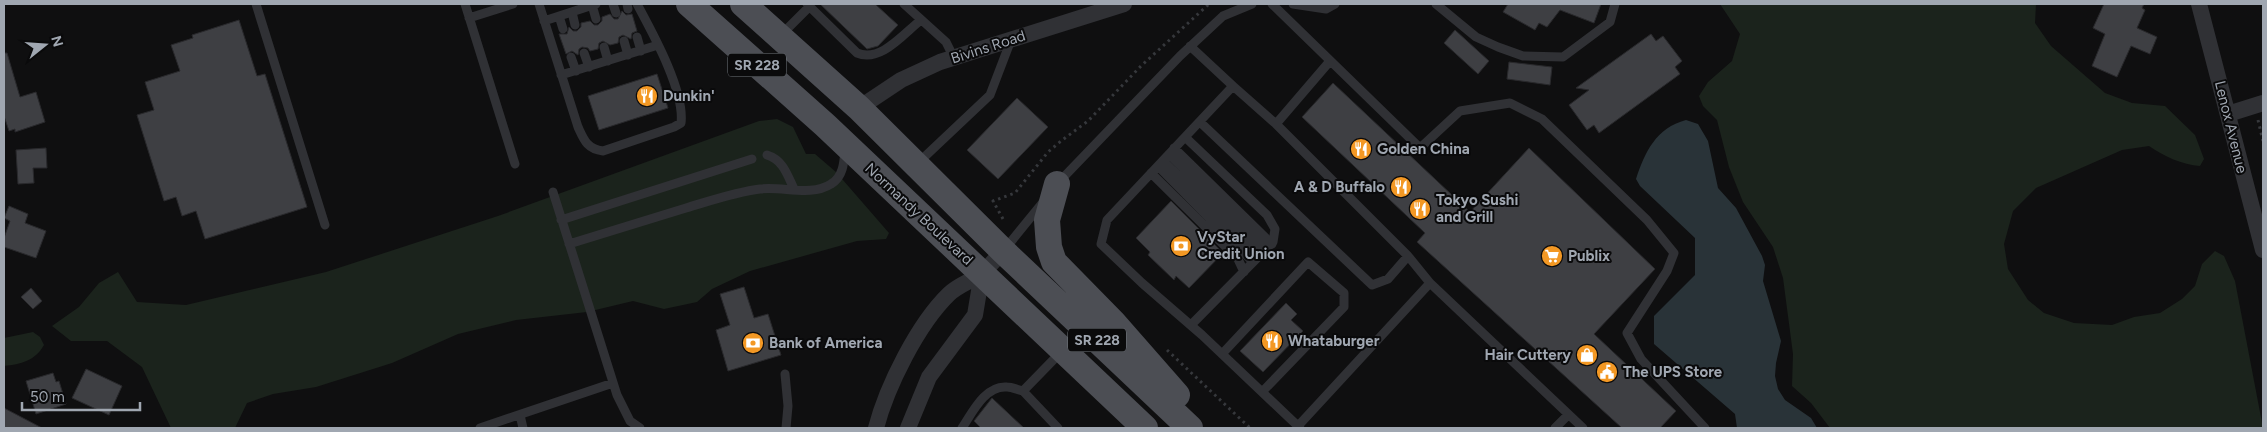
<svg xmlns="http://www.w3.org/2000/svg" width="2267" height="432" font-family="Figtree,sans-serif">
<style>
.green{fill:#1b231c}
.water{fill:#293338}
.building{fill:#3e3f43;stroke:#29292c}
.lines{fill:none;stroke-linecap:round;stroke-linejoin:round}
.path{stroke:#36383c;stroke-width:3;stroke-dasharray:2.5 4;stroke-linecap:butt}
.service{stroke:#303135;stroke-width:9}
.minor{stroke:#303135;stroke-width:16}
.primary{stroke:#4c4e54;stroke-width:26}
.labels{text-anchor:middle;stroke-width:4;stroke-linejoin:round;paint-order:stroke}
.shield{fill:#0a0a0b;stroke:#73787f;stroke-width:1}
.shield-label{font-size:14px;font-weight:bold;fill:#a0a7b1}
.street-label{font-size:15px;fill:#a0a7b1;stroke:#0a0a0b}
.poi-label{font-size:15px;font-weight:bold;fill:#a0a7b1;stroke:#0a0a0b;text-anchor:start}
</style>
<rect width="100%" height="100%" fill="#0f0f10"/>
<path class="green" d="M1720,4H2036L2035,23L2051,46L2105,93L2132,103L2165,106L2195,135L2204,159L2200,166C2182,165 2164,156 2149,146L2122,150L2036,188L2013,211L2004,244L2008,269L2028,300L2044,313L2074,323L2112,325L2134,317L2160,313L2182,299L2195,286L2202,264L2215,251L2224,256L2235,281L2263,428H1830L1811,403L1792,386L1793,354L1783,278L1773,247L1743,202L1729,167L1717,120L1703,106L1699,96L1708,82L1732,61L1740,34Z
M777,119L793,127L806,154H815L836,172L889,233L886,239L857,241L750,271L712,289L697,302L664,309L633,301L587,312L516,320L458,334L392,363L316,387L273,394L247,403L235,428H171L142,367L107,341H71L52,326L79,307L99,283L118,272L137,302L186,305L326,272L498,216L759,121Z
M33,332L40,337L44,345C35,361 21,364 4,366V338Z"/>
<path class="water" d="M1686,120L1698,124L1708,141L1718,188L1736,208L1762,256L1765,265L1763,281L1781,341L1776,363L1775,376L1778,389L1785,400L1811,418L1817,428H1737L1735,414L1654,344V316L1695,275V238L1640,186L1636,179C1645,152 1656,128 1686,120Z"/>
<path class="building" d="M820,4H875L898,25L878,46L867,49Z
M1508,4H1601L1594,23L1560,10L1547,27L1539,23L1535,30L1503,12Z
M2104,4H2144L2142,8L2145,10L2137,28L2157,37L2150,54L2131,46L2117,77L2092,66L2105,34L2093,28Z
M622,11L626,15L632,14L637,31L632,33L631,39L623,35L619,37L618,43L610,45L603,41L599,43L598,49L590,51L588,48L582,47L579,49L578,55L572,51L566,54L559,34H567L569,27L573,31H577L581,27V23L590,21L594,25H598L602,21V17L610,14L614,19H618Z
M239,20L257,76L265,74L307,207L205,239L196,211L182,216L176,197L164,201L137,115L154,110L145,82L180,71L171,45L193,38L192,35Z
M1455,30L1489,61L1478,74L1444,43Z
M1651,34L1656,41L1663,36L1682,61L1675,67L1680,74L1599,133L1594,125L1587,130L1569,105L1589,90L1576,88Z
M4,53H7L20,97L36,92L45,122L15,132V129L9,131L4,116Z
M1509,62L1552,67L1550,85L1507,79Z
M657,74L668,108L599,130L588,96Z
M1333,83L1470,212L1529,148L1655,269L1594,334L1676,411L1660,428H1622L1417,242L1425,233L1302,117Z
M1017,98L1048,127L998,179L967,150Z
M46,148L47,168H33L34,183L18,184L16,150Z
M1171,201L1223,253L1189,288L1176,276L1174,280L1148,255L1150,252L1136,238Z
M9,206L28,214L25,223L46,231L36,258L4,247V238L10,221L4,218Z
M744,287L754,318L768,314L781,355L728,371L716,330L730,325L720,294Z
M31,288L42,301L33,309L21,297Z
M1286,303L1297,314L1291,320L1303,331L1263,372L1240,351Z
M86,369L122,386L109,415L72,398Z
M53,373L56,382L59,381L66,404L36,414L26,381Z
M992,398L1024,428H981L974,421Z
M4,408L42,428H4Z"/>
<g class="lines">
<path class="path" d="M2258,120L2263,141
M1003,219L993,201L1015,193L1048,152L1061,141L1088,121L1141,66L1209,4
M1167,350L1250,428"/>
<path class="service" d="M256,4L325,225
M465,4L515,164
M539,4L578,127C584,140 587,149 603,151L674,127L681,123C685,91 652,32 637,4
M613,4L616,13
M627,4L628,9
M807,4L857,53C881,63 904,33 921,20
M904,4L946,42L954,58
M1272,4L1420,148L1460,111L1510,103L1542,119L1647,220L1674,253L1667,271L1627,333L1641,359L1705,428
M1293,4L1326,9L1335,4
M1436,4L1476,37L1498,47L1523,56L1563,57L1610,22L1615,4
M592,5L596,19
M572,12L575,25
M559,16L563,29
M469,18L513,4
M544,21L596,4
M782,34L810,6
M637,37L641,51
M624,41L628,55
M1190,46L1233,86L1107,220L1101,244L1142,283L1202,335L1300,428
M604,47L608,61
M584,53L589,67
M571,57L576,71
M561,75L658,45
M1233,86L1276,124L1330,61
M1200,122L1372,285L1388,279L1408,256
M1276,124L1408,256L1430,283L1583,428
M1185,137L1267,215L1275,229L1273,242L1191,325
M1174,148L1272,244
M1169,154L1266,250
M767,155C783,160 787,174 794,189
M1163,161L1260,256
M918,163L990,95L1011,40
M1158,166L1253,262
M1151,173L1238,259L1244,272
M1058,183L1180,56L1223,16L1252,4
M553,192L617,395L630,421L640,428
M561,220L752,159
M569,244C608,232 647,220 686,208C710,201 735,192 760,189C783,186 811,197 831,184C843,177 844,163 845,150
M1005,249L1044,201
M1222,354L1308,262L1344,293V307L1262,392
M785,374L788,406L786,428
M520,415L523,428
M1298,426L1430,283
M480,428L613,383
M962,428C972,413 985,385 1007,387C1012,387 1018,390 1023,391
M1058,428L1023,391L1061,352
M1555,428L1568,415"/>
<path class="minor" d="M2199,4L2263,250
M859,108L901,80L940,62L1124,4
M2228,114L2263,103
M876,428C887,386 918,324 949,294C958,285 972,281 982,273C989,267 996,258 1003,251
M908,428L929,377L975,315L982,273"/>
<path class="primary" d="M689,4L825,125L1145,428
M743,4L859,108L1003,251L1190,428
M1057,184L1047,220L1049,247L1054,262L1113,322L1177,395"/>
</g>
<defs>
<g id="restaurant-disc" transform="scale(1.125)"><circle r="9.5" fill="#f39824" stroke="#0a0a0b"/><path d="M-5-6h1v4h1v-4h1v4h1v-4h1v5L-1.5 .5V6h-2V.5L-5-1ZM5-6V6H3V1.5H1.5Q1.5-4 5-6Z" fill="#fff"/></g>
<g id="bank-disc" transform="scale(1.125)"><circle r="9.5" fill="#f39824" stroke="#0a0a0b"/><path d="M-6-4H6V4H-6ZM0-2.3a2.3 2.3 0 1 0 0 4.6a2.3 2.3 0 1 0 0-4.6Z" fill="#fff"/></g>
<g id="supermarket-disc" transform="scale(1.125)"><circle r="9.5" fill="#f39824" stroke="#0a0a0b"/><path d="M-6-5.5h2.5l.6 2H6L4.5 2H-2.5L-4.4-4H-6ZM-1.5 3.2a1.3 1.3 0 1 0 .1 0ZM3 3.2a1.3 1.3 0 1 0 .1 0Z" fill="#fff"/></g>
<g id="shop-disc" transform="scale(1.125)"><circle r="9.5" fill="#f39824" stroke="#0a0a0b"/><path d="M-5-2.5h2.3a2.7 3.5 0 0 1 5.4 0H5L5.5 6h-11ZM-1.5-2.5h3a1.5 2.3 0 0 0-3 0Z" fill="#fff"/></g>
<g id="civic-disc" transform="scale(1.125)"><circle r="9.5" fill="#f39824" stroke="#0a0a0b"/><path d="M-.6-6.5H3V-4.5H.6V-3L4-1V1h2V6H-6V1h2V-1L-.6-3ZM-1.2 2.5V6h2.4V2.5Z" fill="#fff"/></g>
</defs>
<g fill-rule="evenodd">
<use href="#restaurant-disc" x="647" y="96"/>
<use href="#restaurant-disc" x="1361" y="149"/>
<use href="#restaurant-disc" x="1401" y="187"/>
<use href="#restaurant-disc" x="1420" y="209"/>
<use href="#bank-disc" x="1181" y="246"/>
<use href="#supermarket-disc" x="1552" y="256"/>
<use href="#restaurant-disc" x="1272" y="341"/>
<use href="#bank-disc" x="753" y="343"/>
<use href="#shop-disc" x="1587" y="355"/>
<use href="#civic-disc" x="1607" y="372"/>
</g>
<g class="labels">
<g class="shield">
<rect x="728" y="53.5" width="58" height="23" rx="4"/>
<rect x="1068" y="328.5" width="58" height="23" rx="4"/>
</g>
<g class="shield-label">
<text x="757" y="70">SR 228</text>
<text x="1097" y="345">SR 228</text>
</g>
<g class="street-label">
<text transform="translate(988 47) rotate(-18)" y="5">Bivins Road</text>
<text transform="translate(2231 127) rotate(76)" y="5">Lenox Avenue</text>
<text transform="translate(919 214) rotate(43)" y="5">Normandy Boulevard</text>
</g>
<g class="poi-label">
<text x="663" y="101">Dunkin'</text>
<text x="1377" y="154">Golden China</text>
<text x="1385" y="192" text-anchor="end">A &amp; D Buffalo</text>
<text x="1436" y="205">Tokyo Sushi<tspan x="1436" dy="17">and Grill</tspan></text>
<text x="1197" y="242">VyStar<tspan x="1197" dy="17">Credit Union</tspan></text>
<text x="1568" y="261">Publix</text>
<text x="1288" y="346">Whataburger</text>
<text x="769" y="348">Bank of America</text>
<text x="1571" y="360" text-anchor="end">Hair Cuttery</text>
<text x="1623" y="377">The UPS Store</text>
</g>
</g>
<rect width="2267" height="432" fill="none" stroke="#a0a7b1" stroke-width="10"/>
<g transform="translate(45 45) rotate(73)" stroke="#0a0a0b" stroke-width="4" paint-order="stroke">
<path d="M0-4L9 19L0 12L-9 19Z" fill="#a0a7b1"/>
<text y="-8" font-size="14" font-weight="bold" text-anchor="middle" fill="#a0a7b1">N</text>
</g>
<path d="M22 402v8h118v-8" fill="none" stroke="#a0a7b1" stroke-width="2.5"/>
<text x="30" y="402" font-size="15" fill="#a0a7b1" stroke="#0a0a0b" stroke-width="4" paint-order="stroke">50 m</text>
</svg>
